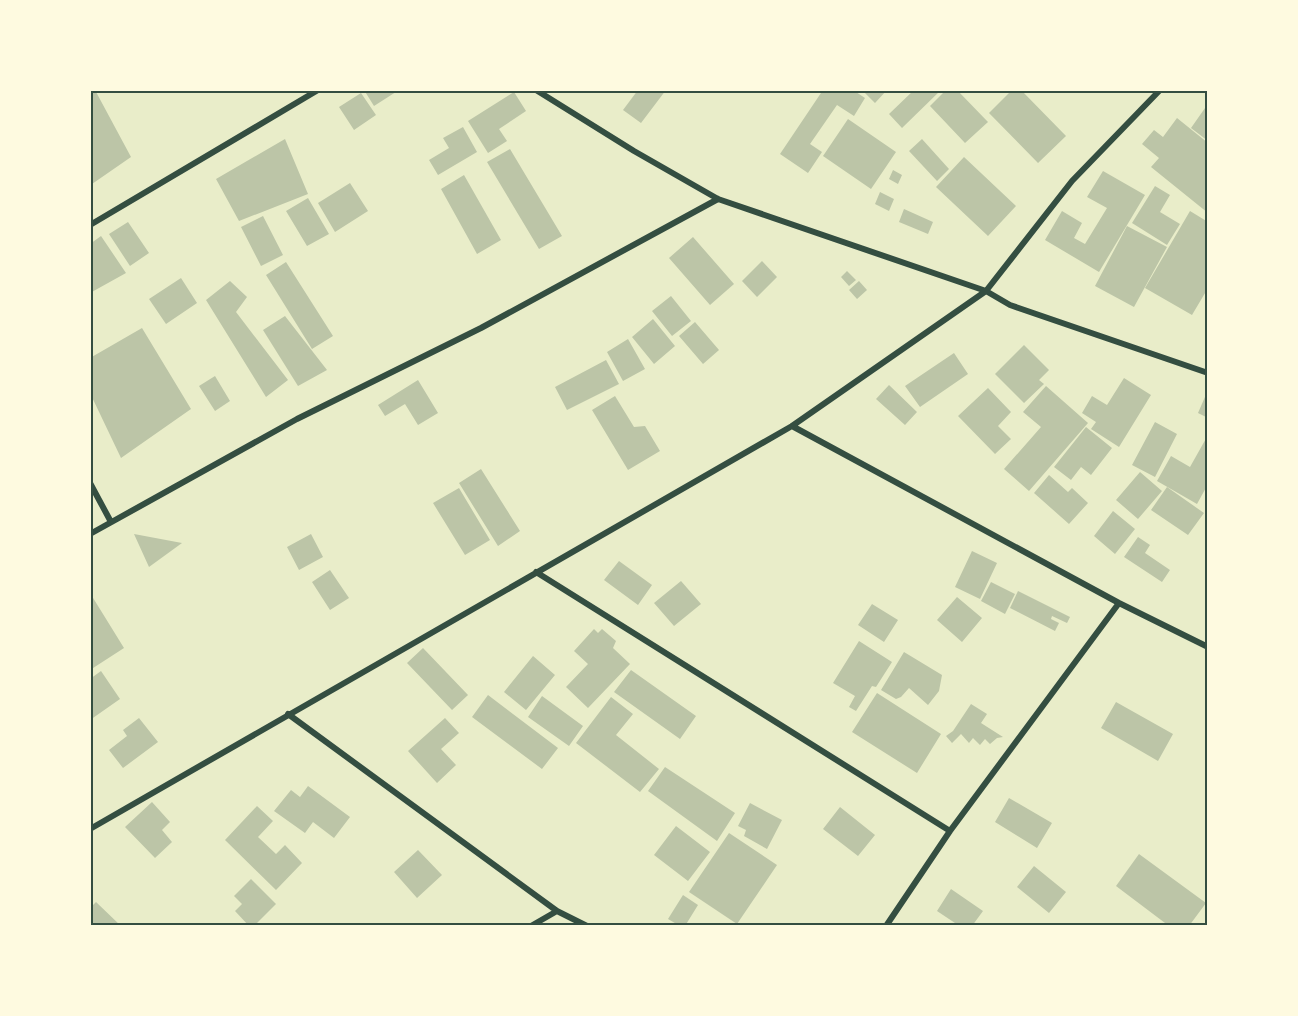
<svg xmlns="http://www.w3.org/2000/svg" width="1298" height="1016" font-family="Merriweather,serif">
<style>
.building{fill:#bcc5a7}
.lines{fill:none;stroke-linecap:round;stroke-linejoin:round}
.minor{stroke:#344e41;stroke-width:6}
.neatline{fill:none;stroke:#344e41;stroke-width:2}
</style>
<rect width="100%" height="100%" fill="#e9edc9"/>
<path class="building" d="M90,90H95L131,157L92,184L90,180Z
M364,90H399L374,106Z
M638,90H666L641,123L623,110Z
M823,90H853L865,98L854,116L837,105L810,144L822,152L808,173L780,154Z
M862,90H887L875,103Z
M914,90H941L902,128L889,114Z
M946,90H957L988,122L965,143L930,106Z
M1012,90H1021L1066,136L1038,163L989,113Z
M514,92L526,111L499,129L507,141L488,153L468,121Z
M361,93L376,115L354,130L339,107Z
M1205,108L1208,110V141L1191,128Z
M1177,118L1208,143V213L1151,167L1159,158L1142,144L1154,130L1163,137Z
M848,119L896,152L871,189L823,156Z
M463,127L477,152L438,175L429,160L449,148L443,138Z
M285,139L308,194L239,221L216,179Z
M922,139L949,169L937,181L909,151Z
M510,149L562,236L539,249L487,162Z
M964,157L1016,206L988,236L936,187Z
M893,170L902,175L898,184L889,179Z
M1103,171L1145,195L1099,272L1045,240L1062,211L1082,223L1074,238L1085,244L1107,208L1087,197Z
M464,175L501,240L477,254L441,189Z
M350,183L368,211L335,232L318,203Z
M1155,186L1170,195L1160,212L1180,224L1167,245L1132,223Z
M880,192L894,199L889,211L875,204Z
M308,198L329,234L307,246L286,211Z
M904,209L933,222L928,234L899,222Z
M1190,211L1208,222V288L1192,315L1145,288Z
M263,216L283,255L261,266L241,227Z
M128,222L149,253L130,266L109,234Z
M1127,226L1167,247L1134,307L1095,286Z
M101,236L126,273L90,293V244Z
M693,237L734,284L710,305L669,258Z
M762,261L777,277L757,297L742,281Z
M286,262L333,336L312,349L266,275Z
M847,271L856,280L849,286L841,277Z
M181,278L197,303L166,324L149,299Z
M230,281L247,297L236,312L288,380L266,397L206,300Z
M859,281L867,290L857,299L849,290Z
M671,296L691,321L672,336L652,311Z
M285,316L327,370L298,386L263,330Z
M653,319L675,346L654,364L632,337Z
M695,322L719,350L703,364L679,336Z
M142,328L191,409L121,458L90,393V358Z
M628,339L645,369L623,381L607,352Z
M1024,345L1049,370L1039,380L1044,384L1024,403L995,374Z
M954,353L968,374L920,407L905,386Z
M606,360L619,384L567,410L555,387Z
M215,376L230,401L215,411L199,386Z
M1124,378L1151,395L1119,447L1091,429L1096,422L1082,413L1092,396L1107,405Z
M418,380L438,413L418,425L405,404L385,416L378,405Z
M889,385L917,412L905,425L876,399Z
M1046,386L1088,423L1029,491L1004,469L1041,427L1023,412Z
M988,388L1011,412L998,426L1011,439L995,454L958,416Z
M1208,390V418L1198,413Z
M615,396L634,427L645,426L660,451L628,470L592,410Z
M1155,422L1177,434L1155,477L1132,465Z
M1086,427L1112,448L1091,475L1081,467L1071,480L1054,467Z
M1208,435V484L1197,504L1157,481L1171,456L1190,467Z
M481,469L520,531L498,546L459,483Z
M1140,472L1162,491L1138,519L1116,500Z
M1049,475L1068,492L1072,488L1088,503L1069,524L1034,493Z
M1167,487L1204,513L1188,535L1151,510Z
M459,488L490,540L465,555L433,503Z
M1113,511L1135,529L1115,554L1094,536Z
M134,534L182,543L149,567Z
M311,534L323,557L299,570L287,547Z
M1138,537L1150,545L1145,553L1170,570L1162,582L1124,557Z
M972,551L997,563L980,599L955,587Z
M619,561L652,585L638,605L604,580Z
M330,570L349,598L330,610L312,582Z
M681,581L701,604L674,626L654,603Z
M991,582L1015,594L1005,614L981,601Z
M1018,591L1070,617L1067,623L1052,616L1051,619L1059,623L1055,631L1010,608Z
M90,593L124,648L90,670Z
M957,597L982,618L962,642L937,620Z
M872,604L898,620L884,642L858,625Z
M594,629L598,633L602,629L616,641L613,648L630,664L588,708L566,687L588,664L574,651Z
M859,641L892,662L876,687L872,686L856,711L849,707L855,696L833,683Z
M423,648L468,695L452,710L407,663Z
M904,652L942,675L939,691L928,705L909,688L901,697L896,699L881,690Z
M533,656L555,675L526,710L504,692Z
M631,670L696,716L680,739L614,692Z
M101,671L120,699L90,720V679Z
M877,693L941,734L917,773L852,732Z
M488,695L558,748L542,769L472,717Z
M542,696L583,726L569,746L528,717Z
M611,697L633,714L616,735L659,769L640,792L576,743Z
M1116,702L1173,734L1158,761L1101,728Z
M971,704L987,714L981,723L1003,737L997,738L990,744L985,739L980,745L973,738L969,743L961,734L952,743L946,736L953,731Z
M139,718L158,742L123,768L109,750L127,736L123,730Z
M445,718L459,733L441,749L456,765L437,783L408,751Z
M665,767L735,813L717,841L648,791Z
M308,786L350,817L334,838L313,822L305,833L274,811L291,790L300,797Z
M1009,798L1052,823L1037,848L995,822Z
M152,802L170,822L162,830L172,842L155,858L125,827Z
M750,803L782,820L767,849L744,836L746,830L738,826Z
M257,806L273,821L258,837L276,854L285,845L302,863L276,890L225,840Z
M840,807L875,835L858,856L823,829Z
M676,826L710,852L688,881L654,855Z
M729,833L777,865L737,924L689,892Z
M418,850L442,875L417,898L394,872Z
M1139,854L1206,903L1189,926H1169L1116,886Z
M1034,866L1066,892L1049,913L1017,887Z
M251,879L276,904L254,926H249L235,911L242,904L234,896Z
M951,889L983,911L972,926H953L955,923L937,911Z
M683,895L698,905L685,926H680L668,919Z
M96,902L121,926H90V908Z"/>
<g class="lines">
<path class="minor" d="M536,90L634,151L718,199L986,291L1010,305L1208,373
M90,225L318,90
M792,426L1119,603L1208,647
M90,483L111,522
M90,534L297,419L481,328L718,199
M536,572L950,831
M288,714L557,911L587,926
M90,829L792,426L986,291L1072,181L1160,90
M531,926L557,911
M886,926L950,831L1119,603"/>
</g>
<rect width="1298" height="1016" fill="none" stroke="#fefae0" stroke-width="183"/>
<rect x="92" y="92" width="1114" height="832" class="neatline"/>
</svg>
